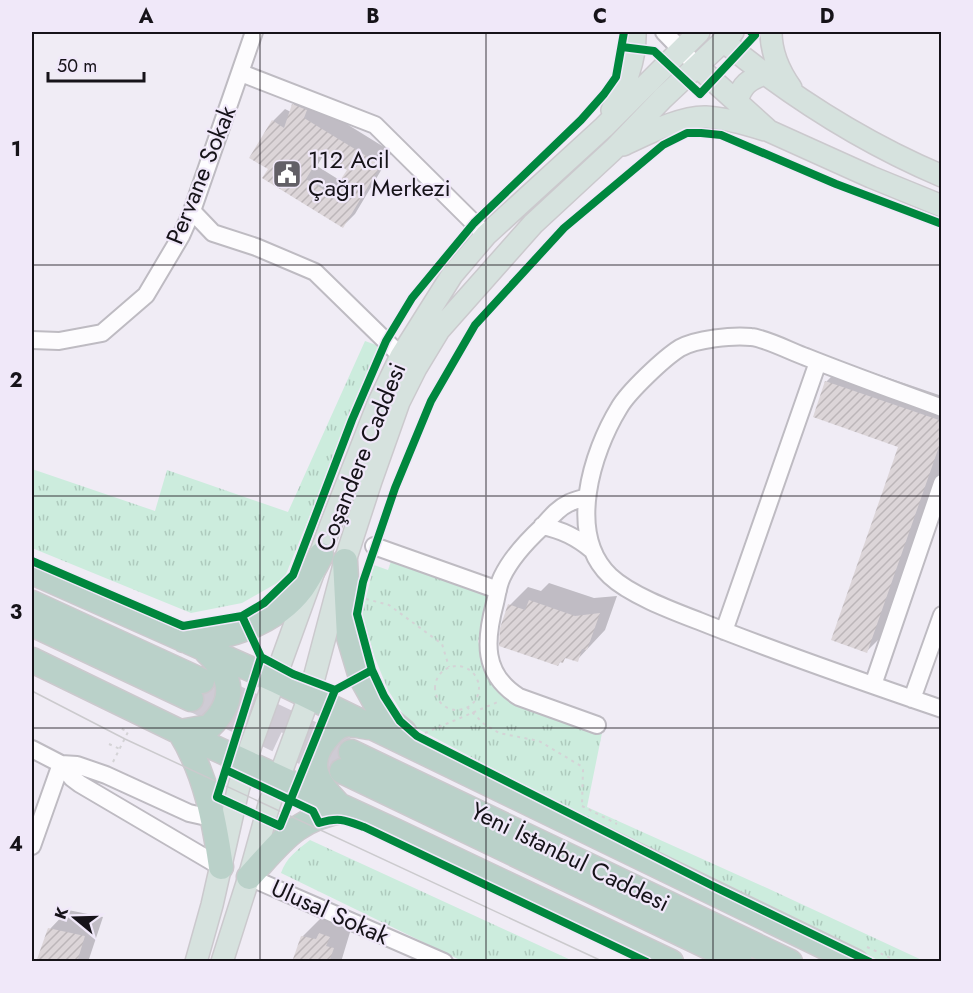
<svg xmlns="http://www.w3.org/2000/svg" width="973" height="993" font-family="Jost,sans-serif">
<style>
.grass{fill:url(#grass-tufts)}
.shadow{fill:#0003;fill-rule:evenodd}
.building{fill:url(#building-hatch);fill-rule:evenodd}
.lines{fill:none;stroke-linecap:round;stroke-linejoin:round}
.highway-tunnel{stroke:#cfcbd4;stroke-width:24;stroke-dasharray:24 12;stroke-linecap:butt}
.minor-casing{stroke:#bebbc2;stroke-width:20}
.major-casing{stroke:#cbc9cd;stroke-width:24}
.highway-casing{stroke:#cbc9cd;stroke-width:27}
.path{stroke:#d4d3d6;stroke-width:2;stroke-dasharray:3 4.5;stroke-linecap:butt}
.minor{stroke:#fdfcfe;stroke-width:16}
.major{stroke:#d6e2de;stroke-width:21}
.highway{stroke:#bad1c9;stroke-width:24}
.tram{stroke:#cbcacd;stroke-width:1.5}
.cycleway-casing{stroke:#f0e8f9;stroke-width:11}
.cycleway{stroke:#00873e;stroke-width:8}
.grid{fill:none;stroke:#161319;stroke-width:1.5;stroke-opacity:0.55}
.labels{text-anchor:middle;stroke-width:4.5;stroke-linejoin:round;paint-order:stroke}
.poi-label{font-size:24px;fill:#161319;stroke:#f0e8f9;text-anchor:start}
.street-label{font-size:24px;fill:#161319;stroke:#f0e8f9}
.neatline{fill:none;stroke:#161319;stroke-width:2}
.grid-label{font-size:20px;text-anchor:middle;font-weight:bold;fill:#161319}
</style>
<defs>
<pattern id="grass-tufts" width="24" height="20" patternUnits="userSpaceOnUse" patternTransform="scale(1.5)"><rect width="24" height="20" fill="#ccecdd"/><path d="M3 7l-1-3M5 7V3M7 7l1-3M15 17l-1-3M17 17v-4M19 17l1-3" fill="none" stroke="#aecabd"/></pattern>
<pattern id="building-hatch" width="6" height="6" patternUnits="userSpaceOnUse" patternTransform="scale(1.5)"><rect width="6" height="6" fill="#dcd5d8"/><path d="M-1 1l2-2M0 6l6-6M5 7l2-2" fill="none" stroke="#bcb6b9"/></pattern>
</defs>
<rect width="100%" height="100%" fill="#f0ecf5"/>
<path class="grass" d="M365,341L379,346L284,579L242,603L191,613L32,548V469L155,511L167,470L288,512Z
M393,556L496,593L478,641L487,669L515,699L602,733L587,807L767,888L924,961H880L764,907L578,813L416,728L403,714L388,690L375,658L362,614L374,565L388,570Z
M310,840L573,961H462L281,873C286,858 297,850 310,840Z"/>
<path class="shadow" d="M305,93L316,105L392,152L355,214L343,226L270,169L273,121L285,109L291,112L293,105ZM324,154L349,169L341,181L317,166Z
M845,363L942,396V470L886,632L867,651L900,446L826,382Z
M549,583L594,598L617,596L605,630L577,660L567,657L558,664L510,605L528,587L541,591Z
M68,910L103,917L88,962H38L50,929Z
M321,918L333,921L351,929L341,962H293L302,937Z"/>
<path class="building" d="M292,104L307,110L304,118L381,165L343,228L262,178L268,169L249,158L272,120L284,128ZM321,154L347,170L331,194L306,179Z
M825,381L942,421V438L867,653L831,640L898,447L813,417Z
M529,600L575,616L600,613L587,650L582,649L578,662L565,658L563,663L560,662L558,666L499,646L500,628L508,604L525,610Z
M48,928L85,936L77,962H36Z
M319,933L330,937L326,946L334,948L329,962H292L301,936L316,939Z"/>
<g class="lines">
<path class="highway-tunnel" d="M202,681L351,752
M191,699L342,771"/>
<g class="minor-casing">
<path id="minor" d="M664,32L697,66
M241,73L375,125L486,235
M192,211L213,233L256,247L315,272L401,356
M32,340L59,341L102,333L146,295L181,236L192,211L254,32
M942,408C896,391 851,375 806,357C792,352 765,338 751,337C733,335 696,339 680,348C664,358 628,392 619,408C592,452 566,534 610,576C630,595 673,611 699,621C779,653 860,681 942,709
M587,497C581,499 575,500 569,503C558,508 550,518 542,527C527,541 511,558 502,577C498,585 497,595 495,603C485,640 482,674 519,697L597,725
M542,526C562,530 576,537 592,550
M374,546L498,590
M724,631L818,362
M873,685L942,483
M912,699L942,615
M32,749L61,764L77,765L106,775L189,813L220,820
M61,764L72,778L80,784L221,867
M32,846L61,764
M249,877L444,962"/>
</g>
<g class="major-casing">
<path id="major" d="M771,32C771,53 779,71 791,88
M723,41C790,96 862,142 942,176
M697,66L769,131L871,177L942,206
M737,101C742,84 749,80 764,74
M612,110C625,85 636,61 635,32
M623,145C645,135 681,116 706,117C726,118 746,124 765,130
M196,962L212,905L238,790L251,745L330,527L378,404L401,356L452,275L486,235L604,127L699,32
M222,962L249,877L269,805L309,697L345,561L371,481L399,402L416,368L439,330L533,224L614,149L663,98L733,32"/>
</g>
<g class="highway-casing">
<path id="highway" d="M345,561L349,637L361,677L381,713L404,732
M32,572L275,680L856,962
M32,603L202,681
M32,624L191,699
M184,640C227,639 275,624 302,588C309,578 315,567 321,555
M32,660L180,732L397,832L671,962
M180,732C206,774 214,819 221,867
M180,732L209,727C236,702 234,677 207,652
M351,752L790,962
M342,771L740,962
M337,803C318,784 305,765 325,740C329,735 336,727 343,725C350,723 361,726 368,727
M249,877C282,841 296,818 347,810"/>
</g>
<path class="path" d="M366,599L389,605L442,644L449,667
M435 688a22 22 0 1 1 44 0a22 22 0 1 1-44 0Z
M467,707L484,724L499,733L539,741L581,766L583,770L582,805
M425,733L500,701
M109,744L120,749
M113,762L128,732L118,727
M582,806L617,824
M867,947L899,962"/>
<use href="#minor" class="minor"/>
<use href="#major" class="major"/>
<use href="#highway" class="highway"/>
<path class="tram" d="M32,691L125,739L604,962"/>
<g class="cycleway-casing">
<path id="cycleway" d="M622,47L654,51L700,94L755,35L751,32
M32,561L183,626L242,616L264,603L293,575L352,420L386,341L412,298L474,223L581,120L604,94L616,77L624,32
M242,616L261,657L293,674L335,690L372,670
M261,657L217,797L280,826L335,690
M226,770L313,811L319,823C339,817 345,820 364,827L647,962
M870,962L713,886L417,736L400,721L384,696L372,670L357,614L363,582L395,488L431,401L475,325L564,228L663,145L687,133H701L721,135L836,184L942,224"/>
</g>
<use href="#cycleway" class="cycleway"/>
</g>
<path class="grid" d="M260,32V962M486,32V962M713,32V962M32,265H942M32,496H942M32,728H942"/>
<defs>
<g id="civic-square" transform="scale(1.5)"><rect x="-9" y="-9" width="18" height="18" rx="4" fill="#625f66" stroke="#f0e8f9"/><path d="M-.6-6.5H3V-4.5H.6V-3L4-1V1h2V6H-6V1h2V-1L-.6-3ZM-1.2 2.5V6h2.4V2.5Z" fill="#fff"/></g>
</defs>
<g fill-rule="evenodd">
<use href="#civic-square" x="287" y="174"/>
</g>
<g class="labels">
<g class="poi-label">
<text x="308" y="168">112 Acil<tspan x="308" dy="28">Çağrı Merkezi</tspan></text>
</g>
<g class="street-label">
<text transform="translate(201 175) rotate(-68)" y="8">Pervane Sokak</text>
<text transform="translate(361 457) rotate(-68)" y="8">Coşandere Caddesi</text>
<text transform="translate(570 857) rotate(26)" y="8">Yeni İstanbul Caddesi</text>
<text transform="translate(330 912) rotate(24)" y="8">Ulusal Sokak</text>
</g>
</g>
<rect width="973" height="993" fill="none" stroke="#f0e8f9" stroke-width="66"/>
<g transform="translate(75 918) rotate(289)" stroke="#f0e8f9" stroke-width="4.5" paint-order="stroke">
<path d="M0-4.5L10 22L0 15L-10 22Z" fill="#161319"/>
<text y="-9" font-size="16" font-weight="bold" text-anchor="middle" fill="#161319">K</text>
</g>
<path d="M48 72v9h96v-9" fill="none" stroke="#161319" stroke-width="3"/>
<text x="57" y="72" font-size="18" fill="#161319" stroke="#f0e8f9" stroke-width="4.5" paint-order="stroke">50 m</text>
<rect x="33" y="33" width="907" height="927" class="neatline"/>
<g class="grid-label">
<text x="146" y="23">A</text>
<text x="373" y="23">B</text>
<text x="600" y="23">C</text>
<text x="827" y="23">D</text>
<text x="16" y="156">1</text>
<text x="16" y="387">2</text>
<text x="16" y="619">3</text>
<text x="16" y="851">4</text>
</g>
</svg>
